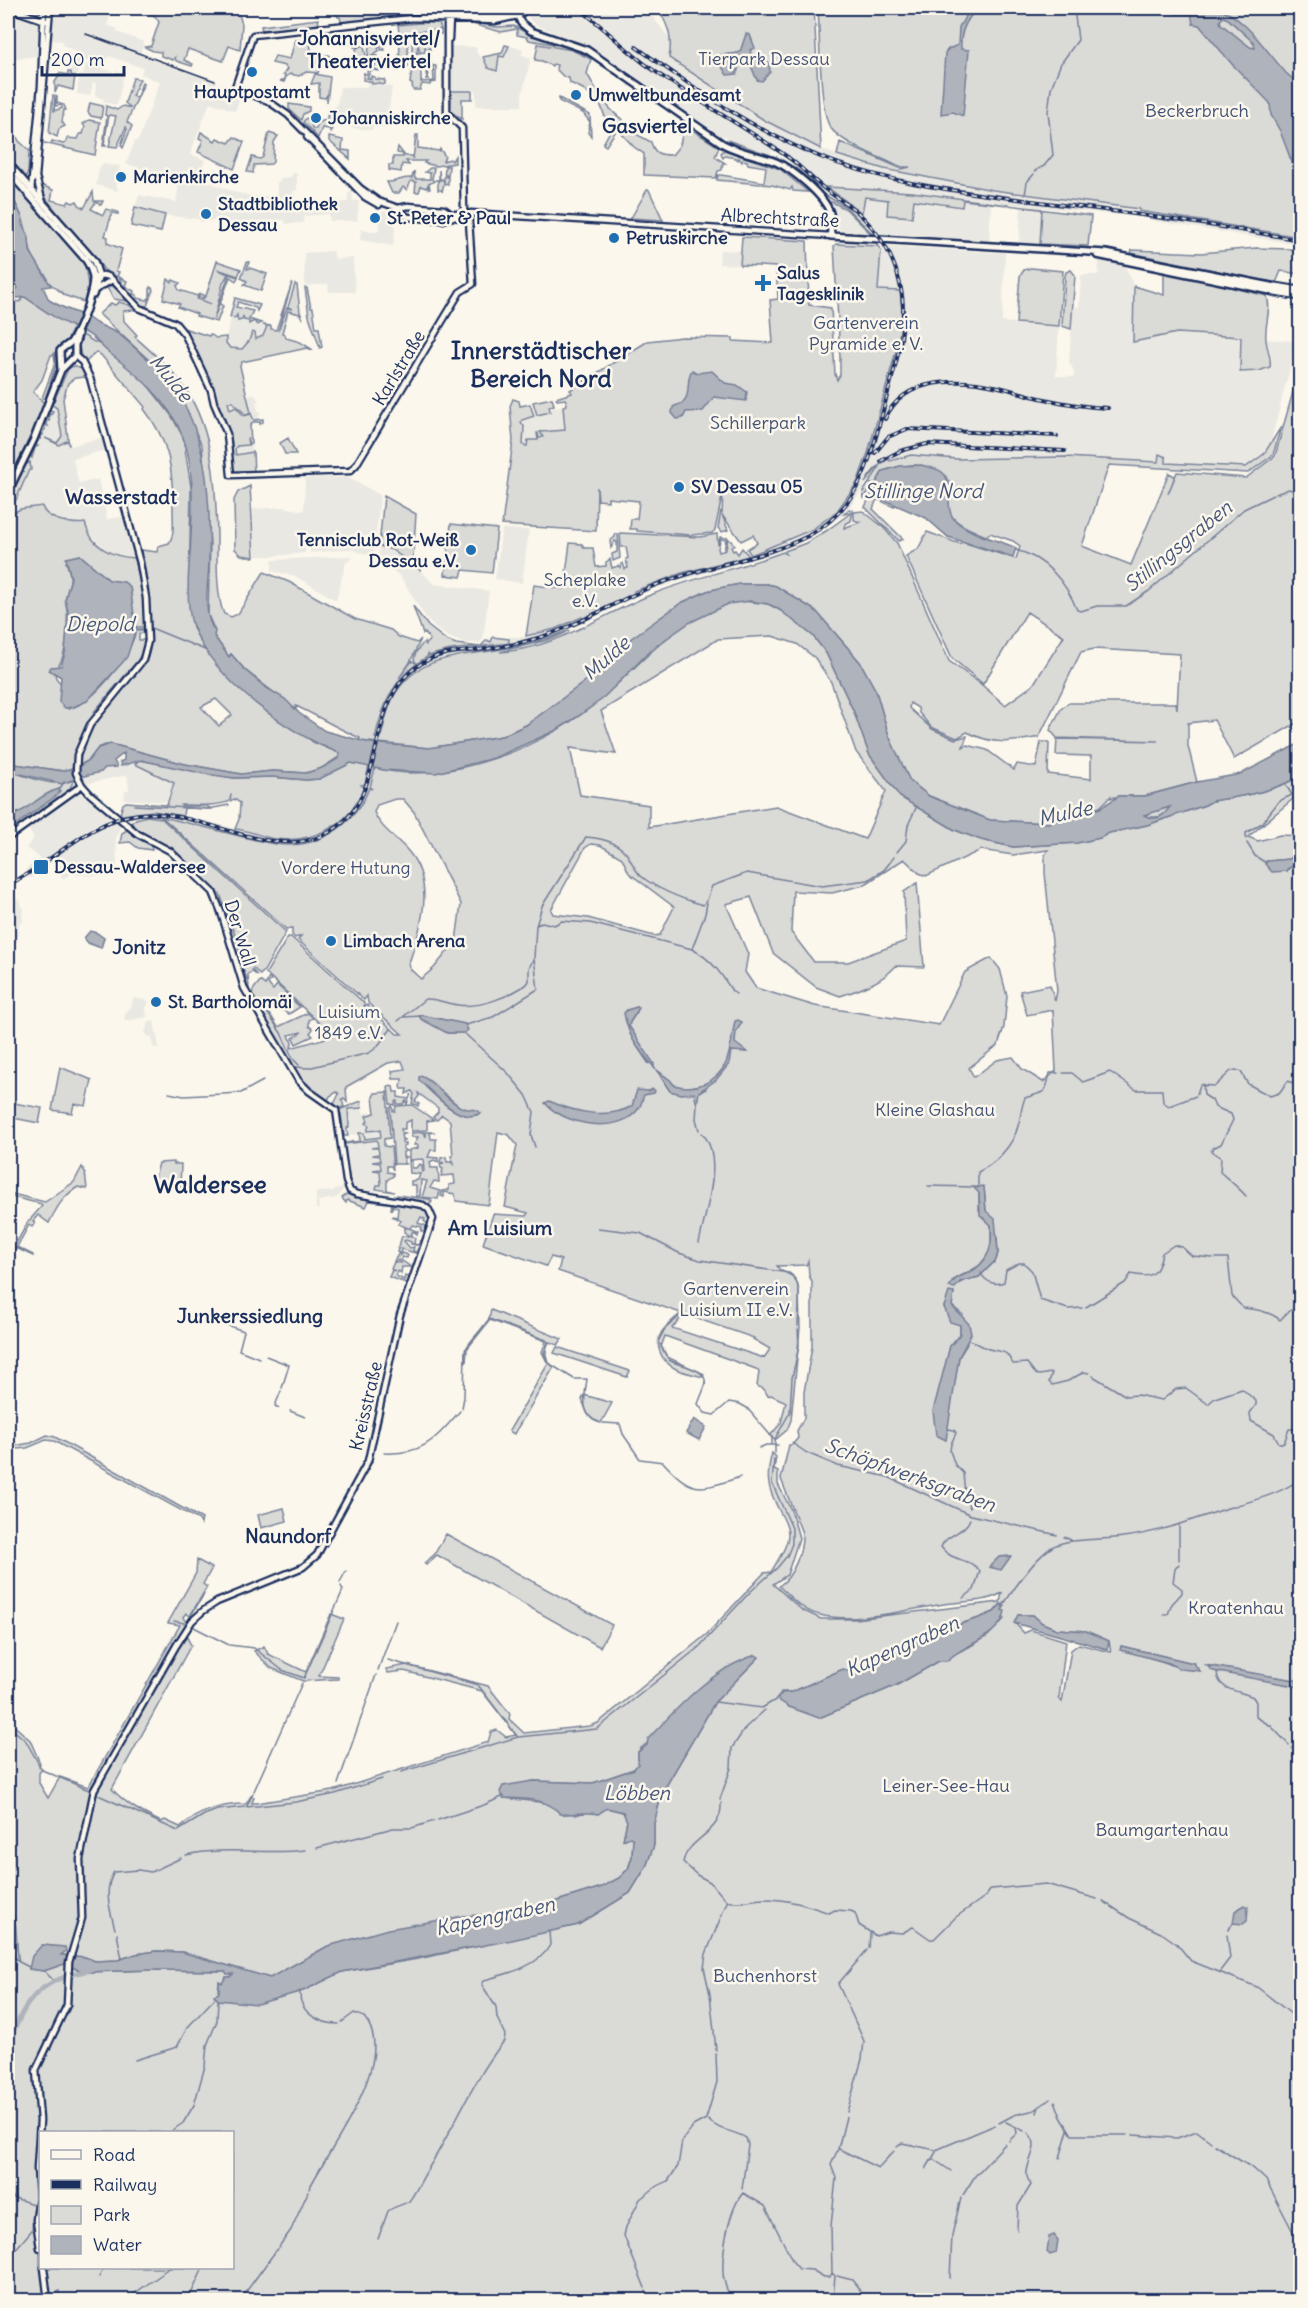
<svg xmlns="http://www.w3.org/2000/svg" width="1308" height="2308" font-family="Delius,sans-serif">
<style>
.built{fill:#eae8e2}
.green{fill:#dadad7;stroke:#7a849a;stroke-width:1.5;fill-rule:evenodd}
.water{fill:#afb3bb;stroke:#747e96;stroke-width:1.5;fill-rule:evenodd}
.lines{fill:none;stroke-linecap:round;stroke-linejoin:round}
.stream{stroke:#747e96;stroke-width:1.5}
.river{stroke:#afb3bb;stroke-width:5}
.secondary-casing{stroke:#1b2f5e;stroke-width:9}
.primary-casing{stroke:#1b2f5e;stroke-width:10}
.highway-casing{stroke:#1b2f5e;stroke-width:11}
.secondary{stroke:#fbf7ec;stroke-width:4.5}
.primary{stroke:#fbf7ec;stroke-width:5}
.highway{stroke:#fbf7ec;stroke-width:7}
.tram{stroke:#1b2f5e;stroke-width:1.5}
.rail-casing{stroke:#1b2f5e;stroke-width:4}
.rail{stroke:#fbf7ec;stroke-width:1.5;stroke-dasharray:4.5;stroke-linecap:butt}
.poi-dot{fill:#1f6fb2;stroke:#fbf7ec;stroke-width:2}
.labels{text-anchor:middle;stroke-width:5;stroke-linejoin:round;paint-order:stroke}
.park-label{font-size:18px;fill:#415176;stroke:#fbf7ec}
.poi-label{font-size:18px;font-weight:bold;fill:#1b2f5e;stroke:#fbf7ec;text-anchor:start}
.street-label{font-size:18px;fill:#1b2f5e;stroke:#fbf7ec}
.neighbourhood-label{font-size:20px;font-weight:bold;fill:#1b2f5e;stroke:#fbf7ec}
.water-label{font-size:20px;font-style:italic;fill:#47577a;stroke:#fbf7ec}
.district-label{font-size:24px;font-weight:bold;fill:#1b2f5e;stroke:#fbf7ec}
</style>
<rect width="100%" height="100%" fill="#fbf7ec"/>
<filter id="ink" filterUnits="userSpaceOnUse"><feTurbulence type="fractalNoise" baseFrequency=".0167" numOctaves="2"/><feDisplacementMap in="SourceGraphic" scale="12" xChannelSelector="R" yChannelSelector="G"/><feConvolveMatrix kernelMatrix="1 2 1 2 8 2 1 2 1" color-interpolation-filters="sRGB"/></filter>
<g filter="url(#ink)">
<path class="built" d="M8,8H83L103,13L110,16L107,25L118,29L117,32L144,42L140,55L242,92L235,111L210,102L190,154L205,160L198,178L237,193L253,196H277V182H280V178L292,177V173H297V190L293,191L294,204L348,202V193L352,192L353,201H359L357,221H330L329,214L304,216L303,223L286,224L285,220L235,223L203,220L202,222L198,219L170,216L135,207L139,195L176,202L179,185L159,174L126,164L135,141H138L160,82L141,74L143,68L108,56L105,65L81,60L77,77L70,75L75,51L62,45L63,41L51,40L52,34L41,33L39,56L20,58L12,61V58L8,60Z
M394,8H448V17L396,19Z
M536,8H646L672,42L669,58L764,120L821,149L854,161L994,190L1300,233V245L1149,220V218L1029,206L912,192L828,187L861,212L864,197L888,200L887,215L912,217L913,200L962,207L963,200L991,204L989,241L881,235L887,246L1005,253L1002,322L1059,326L1056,376L1074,377V371L1069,362L1073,307H1079L1081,275H1098L1099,259L1125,265L1133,285L1134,342L1177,333L1241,337L1240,371L1250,372L1270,367L1272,359L1266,339L1295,341L1290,368L1269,449L1246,467L1065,457L957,459L911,455L889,461L879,465L871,473L861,492L843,515L805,540L760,557L653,589L555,636L509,648L441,658L417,670L405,681L387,711L371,783L363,803L348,821L329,835L299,845H276L166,818L140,817L119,822L121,825L116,838L117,867H101V876L77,875L73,872L63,879L53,861L34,873L36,875L31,878L29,876L8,888V883L24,874L27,872L25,870L40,858L26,848L34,838L27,828L63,800L78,792L110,813L113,816L110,819L142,811L165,812L284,840L307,838L326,831L336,825L363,792L380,717L386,699L401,677L417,663L439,653L509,642V637H524L555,629L659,581L763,551L801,536L826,521L837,511L857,483L868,453L896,351L901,324V309L878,290L880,249L883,247L857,216L837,201L816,190L804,179L811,182L805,176L809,171L795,161L735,123L773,150L770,155L727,140L726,136L718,137L582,44L536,25L528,18L529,13Z
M451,46L476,47L477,54L497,71L499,56L507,52L509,46L523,49L522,55L531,58L522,95V106H476V91H450Z
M86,64L114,72L115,75L116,71L124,74L117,105L103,102L104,99L95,96L96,83H93L90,96L77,94L79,75H83Z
M368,83L392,87L387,127L373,126L372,130L351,128L350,124L331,121L334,106H337L340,87H367Z
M102,164L120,166L116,179H113V182L116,183L118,191L96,185L99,169Z
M832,202L846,209L871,234L842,231L835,226L828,203Z
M1021,207L1043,209L1040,244L1019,243Z
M382,211L397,213L393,246L360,240L361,229L378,232Z
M720,250L741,251L740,265L719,264Z
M333,251L335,259L353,258L355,292H329L328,284L305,286L304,253Z
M234,309L250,314L249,318L251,320L268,325L264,336L247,343L243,348L238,350L230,348L225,340Z
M254,394L259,401L256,402L258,411H260L261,414H259V419L250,421L252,453L236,455L235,449L237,448L227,399Z
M554,405L555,407L563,406L565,430L531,447L522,446L524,427L521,426V420L537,415Z
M54,406L57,407L70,446L101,438L105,450L73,459L79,484L98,479L107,519L122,517L135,558H123L105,551L88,532L85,523L78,524L48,516L43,511L20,509L8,516V498L28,462L41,427L49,410H52Z
M348,477L380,495L374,554L371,556L350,549L310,553L308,534L299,535L300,541L305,544V553L274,556H255L252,509L283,507L304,511L305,478Z
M502,529L529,530L522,583L495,579Z
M379,547L392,551L422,572L434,584L489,591L483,639L480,643H465L448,637L435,628L426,618L400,576L378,559Z
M352,556L351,560L346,562L336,600L295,576L272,571V560Z
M139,760L136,764L174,783L168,802L124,799L125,791L129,790L127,775L85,784L81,776L101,772L105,761L107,765L116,767V762H120L121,765Z
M8,898L19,900L24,910L22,913L23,921L19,924L17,942L8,941Z
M133,998L149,1001L146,1008L147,1017L124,1021L125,1014L132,1005Z
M154,1021L159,1047L153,1048L152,1036L147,1037L145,1030L147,1029V1023Z
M362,1108L363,1113L375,1112L380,1130L381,1139L377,1140L381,1185L376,1187V1191L357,1189L351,1184L348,1176V1158L343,1144L360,1141L359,1134L350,1135L347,1109Z
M343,1188L340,1195L336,1198L318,1201L319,1209H316V1192L334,1191L335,1189Z"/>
<path class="green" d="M134,8H237L242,24L240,50L229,46L223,61L188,49L184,60L193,64L192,66L176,61L175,57L173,60L161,56V52L153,51L145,47L151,46L159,22L155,16Z
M334,8H392L391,18L345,23L341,22L340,17H338Z
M658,8H814L821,149L764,120L669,58C673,37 668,26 658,8Z
M818,8H1300V237L1139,211V209L993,190L884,169L837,155L840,142L902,169L910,167H902C884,160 840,143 830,127C819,110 820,32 818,8Z
M318,19L319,24L295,29L262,30L261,26Z
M419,23H439L441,29L438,30H441V34H437L436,30L403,33V38L408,39L400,40L398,25Z
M475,23L497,27L514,26L532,36L573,46L593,58L568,47L529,40L527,37L517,35V29L501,32L475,25Z
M375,32L378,42V39L382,38V41H385L382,43L385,50H381V47H378L379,51L372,55L377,56L379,60L387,59L386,69L378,66L377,59L372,56L370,64L377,62L373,69L383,71L371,70L367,78L371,79V76L375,77V79L385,80V84L382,85L379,83L372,84V82L363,80L364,72V74H367L368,67L364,66L365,59L355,58L356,49L359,47H354L355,45L350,44L352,40L355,39L354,35H358L359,46H364L366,56H368L369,46L376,45Z
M295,40L310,41L312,59L314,52L315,56L329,55V59L316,62L329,61L331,66L320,65L318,73L306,72L299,76L290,74L286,77L284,82L280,81L284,80L285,75H283L287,69L285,66L272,63L275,56L290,59Z
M400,41H408V67L399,66Z
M429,41L431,62L429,50L425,47V52L418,53L420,51L418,45L417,53H415L417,64H412L414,63V55L412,54V43Z
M538,44L572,50L591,59L587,74C597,90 607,110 623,120L606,146L603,144L610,131L601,106L583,89L570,83L569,78L564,77L556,69L557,65L553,64L552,66L542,61L535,60Z
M505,45L509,46L504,57L499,56L497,71L488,68L483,57L502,53Z
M431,65L436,66V82L430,83V85L422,84L420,90H413L412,84L410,83L412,68L421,67V82L434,81L433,67L427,68L428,79H430H425H427L425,66L426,67Z
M68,72H71V75L75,76L73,90L58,86L55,93V82L59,76L57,75L60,73L68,75Z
M315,74L330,77L327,102V95L325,98L319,97V83L311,84Z
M133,78L140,79L132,96L137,98L142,82L144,83L127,122L132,126L123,148L121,145L127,129L126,127L117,147L109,146L116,116L109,115L104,144L106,146H103L107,116L105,115L106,106L117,110L123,106L131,108L125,103Z
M451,91H472V99H462V119L450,111Z
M53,95L55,96L54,111L62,108L61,105L55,106L57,96V103L64,105L66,110H64L62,122L65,126L59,129L57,137L49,133Z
M559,98L590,115L591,136L588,133L590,122L583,113L559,101Z
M90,103L103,106L101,118L91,116L88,112Z
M289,104L309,107V111L303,114L301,120L289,109Z
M328,109L334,110L331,134L329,129L322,128L318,138L303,122L306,118L310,119L312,128L316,129L318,123L327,119Z
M89,120L100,122L95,155L44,143L51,144L52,141L63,144L66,143L67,138L78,139L80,134H83L85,127L83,124Z
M683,124L719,147L715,157L725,163H723L722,170L718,171L716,178L644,175V154L634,147L622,134L625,128L651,142C654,154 660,155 672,155L680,145L682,135L677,132Z
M14,131L19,141L29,150L28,172L26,177L22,175L8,155V135Z
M201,132L215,141L217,138L229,143L234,137L244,142L234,169L198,152L203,140L199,138Z
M269,133L278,136L274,142L273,162L271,164L254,165L253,173L247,172L252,157L260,159L263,157Z
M416,135H418V148L439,151L440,149L445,156L443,161L450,159L452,161L455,156V163L436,166L424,163L426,161H406L409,165L402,164L401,172L389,170V165H393V157H403V154L397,153L398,147L405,156H413V159Z
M329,137L343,140L342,150L350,151V159L329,141Z
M727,140L779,158L797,169L813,183L804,179L796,172L730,146Z
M724,150L780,169L808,192L793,191L792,187L790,190L772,185L717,180L718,175H721L764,182L766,167L748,164L747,161L743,160L742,162L739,158L738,160L736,158L725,156L723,158L721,153Z
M445,166H449L448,176L446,175V177H448V184L444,183L442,192V190H438V181L435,180H439V170L440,180L442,179L444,182Z
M430,168H434L432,179L434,181L429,184L430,189H428V185L426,188L421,186L419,192H415L416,182L411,181L407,190L403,187L399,193H392L387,182C398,183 400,177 412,178L414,171L415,179H430V173L425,172Z
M8,176L14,188L11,179L85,265L88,286L84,302L66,296L47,281V277C41,269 31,257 30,248C27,232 23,213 12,199V195L8,187Z
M41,185L53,190L51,200L67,204L69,201L73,203L77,201L80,206L84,208L93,192L94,201H103L101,205L96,202L91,209L103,215L106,209L118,212V214L112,213L105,236L108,237L107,243L122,249L116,271L119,272L117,277L104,270L96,258L67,226L46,198Z
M827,187L912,192L1091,216L1088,246L1040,244L1042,209L963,200L962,207L914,200L912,217L887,215L888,200L865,197L862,213Z
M647,190H649L663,220L631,218Z
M816,190L846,207L873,234H871L846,209L832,202L828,203Z
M135,207L165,215L161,232L131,226Z
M405,208L444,211L447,215L444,218L410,216L403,211Z
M742,237L807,241L809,305L831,308L835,374L837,380L840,375V357L834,246L836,244L878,246L881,250L878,290L900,291L902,309L899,340L868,453L857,483L837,511L813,529L751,555L747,549L757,543L753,535L741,541L722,515L728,530L722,532L718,528L721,511L722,514L723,492L715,530L712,533L691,535L637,531V529H630L631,519H637L639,501L608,498V501L598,500L597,487L596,531L502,525L513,441L510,406L513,399L519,401L520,406L530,404L534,416L522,420L521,423L524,426L523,445L527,446L528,440H538L537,433H538L539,438L543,437L540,432L565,430L563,406L567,405L566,399L557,400L556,398L572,393L570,390L648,341L682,337L733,338V341L773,343L770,300L778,299L776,267L740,265Z
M1256,248L1290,249L1300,253V278L1299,274L1281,271L1276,283L1131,253L1132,250L1201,253Z
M217,261L241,269L238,276L217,269L228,274L223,283L214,319L229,274L238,277L236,281L230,277L220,304L223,306L217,322L196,316L197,314L178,307L180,304L163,299L168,279L172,282L173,280L180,283L177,286L179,290L197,296L199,294L197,299L211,304L201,300L205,297L198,298L200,294L206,296Z
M247,262H249L247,269L250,268L267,274L261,291L244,285L247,281L241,278Z
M1031,268L1063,271L1059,326L1016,323L1020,276L1024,270Z
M1071,270L1075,275L1071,329L1062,326L1065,276L1066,272Z
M1164,271L1267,296C1272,310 1264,325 1266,340C1267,351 1272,357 1270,367L1259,371L1240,372L1241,337L1177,333L1133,342L1134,286L1164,295Z
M119,277L127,281L125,286L134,291L133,294L137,295V298L147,300L150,297V287L152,288L153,290L147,306C135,306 122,286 119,277Z
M292,283L278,331L287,308L292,309L288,307L295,284L297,285L300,312L303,319L300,314L288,311L282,333L285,334L286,338L300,342L313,350L307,348L242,362L240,366L251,413L245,414L233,402H228L230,410L236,407L244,416L251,414L254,420L263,419V422L260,424V422H253L250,426L251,444H249L247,438L248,445L237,446L235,449L236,455L253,452L254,473L233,474C229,463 234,450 231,438C229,426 221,416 217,404C208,379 199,350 183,328L209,336L210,334L216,338L226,337V343L230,348L242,349L249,341L252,332L255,333L256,339L263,336L267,326L263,325L271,326V329L276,330Z
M111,285L118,290L126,301L114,299L106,286Z
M305,288H307L311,308H313L316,328H319L322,347L320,348L309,316Z
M8,296L18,302L21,301L23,296L28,299L72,326V330L67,341L59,346L54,354H56L57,362L45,399L42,398L55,363L54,355H51L42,380L33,392L44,403L31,435L8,483Z
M235,298L260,305L257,311L256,308L238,302L236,307L253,311L249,319L261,323L257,325L254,321L249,324V321L244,320L243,316L242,320L238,321L237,315L235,318L230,317Z
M119,302L129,305L135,310L123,311L124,321L137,335L135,337C154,354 173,370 186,390C214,433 216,488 217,537C217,557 216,597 224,614L231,617L238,614L264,572L289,582L355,619L391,630L399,637L417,643L421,639L409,664L399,678L412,661L416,663L414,659L416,652L424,642L426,645L430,640L425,633L423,634L413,606L428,626L446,640L456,644L480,647L487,640L491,642L493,637L509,639V643C482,647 454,647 429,656L428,654L427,657C395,675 383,703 375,738L380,739C385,725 386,709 394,696C419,652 465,657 508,648C529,644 550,638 570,630C548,643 524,645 500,652C556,649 602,614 653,594C696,577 740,568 783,552L786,554L785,551L806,543L826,531L852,512L844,514L849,509L853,510L851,521L845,524L844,528L860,522L854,520V512L863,511L882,526L897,543L949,661L982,685L1005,705L1033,685L1064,636L1027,612L983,684L952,658L906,556L918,549L927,532L960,544L962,542L1016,559L1020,546L1013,541L990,533L986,536C975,531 953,524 949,511C947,503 949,490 949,481C921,464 916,460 883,471L876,484L895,504L894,507L877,499L873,509L903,539L899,541L865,507L872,492L869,491L864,498L863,492L879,468L878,467L865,483C871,472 877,466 888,459L890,461L911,455L957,459L1065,457L1158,462L1159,454L1166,457V463L1246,467L1264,454L1281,427L1273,455L1248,473L1109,465L1082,546L1131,565L1169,473L1175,476L1168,494L1177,472L1246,478L1275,456L1300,367V721L1234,759L1214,720L1188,723V746L1197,782L1144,796H1119L1111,798V796L1100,807L1048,823L990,820L929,796L910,781L902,767L889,736L876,691L860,662L816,611L776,586L767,584H740L707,591L681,603L606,658L583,683L561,700L526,725L502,736L429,748L359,741L360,738C338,729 318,716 296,706V710L245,670L231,654L229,657L214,636V629L208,615L210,544L202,445L163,373L99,314L111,303L115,305ZM1094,649L1180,654L1177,709L1176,703H1068L1061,709L1050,730L1057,738L1158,741L1057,739L1056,755L1091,756V779L1048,774L1049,742H1041L1036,767L1017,764L1014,770L987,750L967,745L963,747L967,736L955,739L932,729L909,708L910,703L918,708L919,713L931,727L957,738L967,732C993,745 1010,743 1039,737L1081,652Z
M83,335L94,342H98L143,379L171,415L183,437L191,487L189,596L193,628L205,650L313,742L339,753V757L322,768L306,773L273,771L241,774L185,764L119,746L105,745L98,748L89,760L78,766L84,746L79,756L93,726L107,706L90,729L148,657C155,639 146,567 141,550L157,552L158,546L169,543C175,534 173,521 173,511C173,470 170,442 144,409L145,407L101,355L96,352L86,362L81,357L79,345ZM216,699L232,715L219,726L201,707Z
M73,366L82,369L85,377L75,378L68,383L63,399L69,446L68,440L59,445L45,438L57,443L62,436L57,408L52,405L68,369Z
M552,398L554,405L549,406L550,412L537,415L533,402Z
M50,410L53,411L52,414H50L49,421L47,420L46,423L48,426L45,425V430H43V435L41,434L40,438L42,439H39L36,445L38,446L35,448L32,458L30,454L47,413Z
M288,438L296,454H285L280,443Z
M30,462L31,470H29L12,509L8,513V498L25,465Z
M250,486L254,557L241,555L235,549L234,500L238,492Z
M384,496L416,514L413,558L421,566L420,570L392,550L379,546Z
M42,506C45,520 74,525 85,523C91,547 112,557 135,558L143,599L144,627H135L130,587L121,582L109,580L80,555L66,562C68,568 71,574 70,580C69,588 64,596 66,603C69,619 68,655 57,667H53L56,678L62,685L61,704L68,709C95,703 132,654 136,630H145L144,633L139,634V640H145C145,662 107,696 93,713L143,654L140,662C111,695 79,724 72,768L63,771L8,763V516L20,509Z
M451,524L497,529L492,573L463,570L461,577L445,575Z
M620,533L700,537L717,534L718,545L720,537L727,538L724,550L726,540L721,539L718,548L719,552L726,550L728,538L735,545L731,547L733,551L735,550L738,554L742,548L749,556L682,573L634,591V593L583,619L582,617L555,629L526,636L534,585L564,589L570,543L582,544L584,548H593L596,567L606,566V562L610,559L612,568L618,566L621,568V564L623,563L625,569L628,568L626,559L628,558L626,547H621Z
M615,534H618L620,558L613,561L612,554L617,552V542L615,541L611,548L610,541L615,537Z
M742,601L768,604L785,613L813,636L826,653L854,712L869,754L900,797L955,830L981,840L1013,847L1077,843L1100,838L1109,833L1147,825L1205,805L1212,801C1243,796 1273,792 1300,776V793L1248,837L1258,841L1280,835L1300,836V842L1290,859L1267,861L1287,871L1290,867L1297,869L1300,866V1681L1207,1666L1300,1687V2300H59V2291L47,2300H8V1720L30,1740L40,1763L39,1767L42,1769L39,1773V1783L48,1798L60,1777L88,1787L180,1625L168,1623L196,1573L197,1560L212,1568L203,1584L207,1587L190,1616L186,1613L183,1617L187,1624L183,1630L191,1645L112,1789C126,1804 142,1813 161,1822L165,1820L180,1827C200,1810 222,1804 246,1804L251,1796L254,1797L252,1803H256L333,1791L488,1742L491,1732L497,1730L506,1737L516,1735L482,1691L404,1671L388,1673L386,1669L407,1665L488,1686L510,1714L509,1719L524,1733L590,1726L598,1723L707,1634L764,1573L771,1572C777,1561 788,1547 788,1534C788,1526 783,1518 780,1512C768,1489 765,1479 772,1453L776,1457L774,1470L778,1472V1484L791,1510L799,1538L787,1575L773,1584L802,1610L821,1619H855L1000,1602L1002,1593C985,1603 963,1601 944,1604C910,1609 852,1624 820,1615C804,1612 790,1597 779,1586C794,1576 803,1550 802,1533L781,1479L789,1445H792L798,1438L797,1431L804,1418V1392L812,1347V1281L809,1276L808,1261L806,1265L777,1266L780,1270L792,1276L797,1282L799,1291L800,1328L791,1420L787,1430L775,1440L770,1436L781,1423L786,1402L771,1395L768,1396L764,1389L757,1386L759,1372L756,1369L665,1336L661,1347L667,1357L704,1374L703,1377C695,1374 684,1373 676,1369C668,1365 663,1360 660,1352C653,1334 668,1325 680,1314L684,1315L672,1328L764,1358L770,1349L753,1339L754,1338L558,1271L561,1260L551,1257L546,1266L483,1244L493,1214L526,1216L528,1213L505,1207L517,1145L509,1135L498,1132L489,1205L456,1201L455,1194L444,1192V1197L441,1196L442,1191L449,1190V1185L455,1184L454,1175L441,1176L443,1169L441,1168L440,1164L444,1163L440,1162L441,1158L446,1157L447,1162H451L453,1164L451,1156H453L450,1121L442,1115L437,1120L433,1117L438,1112V1108L418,1093L419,1096L415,1101L419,1104L418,1106L412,1103L414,1094L412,1091L406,1094L407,1089H401L402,1079H393L392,1071L405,1069L402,1061L388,1063L346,1087L347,1102L344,1099L342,1100L344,1107L338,1108L334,1104L339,1094L337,1092L330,1096L328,1100C292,1085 271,1029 252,997L253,990L260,981L265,985L269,978L271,980L268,984L273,990L277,985L289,996L266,1008L278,1027L308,1013L313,1018L309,1020V1026L313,1029L310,1033L313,1036L296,1044L293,1038L302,1032L289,1035L292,1043L291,1048L333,1036L266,973L288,937H291L364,1003V1007L367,1005L397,1034H402L368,1003L367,996L364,1000L298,940L301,936L295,938L292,935V928L286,929L162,817C189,823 216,830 243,837C257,840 273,845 288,845C325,845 356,822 369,788L372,789L370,787L375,768C447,787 548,746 602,698C644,661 683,610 742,601ZM772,636L797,644L815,658L831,682L856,752L886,791L865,839L776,806L649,827V805L580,795L570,748L616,754L601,711L718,639ZM395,799H403L414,812L461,904L456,941L434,968L421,979L410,969L409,963C421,927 436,883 408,851C398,839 380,828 374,812L377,805ZM591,844L600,845L622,858L629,873L674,907L660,935L654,936L588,918L553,914L551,910L585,848ZM981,850L1013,855L1048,850L1045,855V873L1057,991L1055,1001L1050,985L1020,991L1027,1015L1053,1010L1056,1071L1043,1082L1022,1069L1013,1057L997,1060L974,1077L969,1068L998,1045L1004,1027L1007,996L1000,969L991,958L965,972L939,1025L815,1006L756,988L745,972L748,954L726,904L751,897L773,953L816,987L840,996C862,989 880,983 896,966L924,967L917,883L904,892L906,941L848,962H814L791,932L793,891L832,893L864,885L904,859L919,873L926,876ZM637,1007V1012L630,1022L629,1026L644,1051L649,1064C637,1047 625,1031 627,1010ZM421,1015L462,1024L464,1033H447ZM657,1070L670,1080L674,1085L685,1088L703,1085L706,1089C694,1095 682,1094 670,1091ZM419,1080L441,1091L460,1107L481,1113C459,1125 434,1094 419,1080ZM984,1187L986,1211L997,1235L998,1253L996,1260L979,1277L965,1280L956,1285L952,1281L979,1266L991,1251V1225L979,1210V1193ZM954,1293L952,1306L963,1315L967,1344L959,1357L945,1440L943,1375L950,1346L960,1334V1325L944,1307L946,1302ZM1001,1604L1004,1619L988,1636L969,1647L939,1661L897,1685L819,1718L777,1699L781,1692H792L843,1669L850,1672L885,1649L917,1641L945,1629L979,1618L994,1612ZM1018,1615H1033L1042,1623L1057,1629L1086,1631L1109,1641L1111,1652L1079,1644L1071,1650L1062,1702L1059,1698L1066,1641L1031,1630L1024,1633L1015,1623ZM1121,1646L1193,1663L1180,1669C1161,1658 1139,1658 1121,1646ZM759,1657L715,1702L662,1793L654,1823V1845L646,1867L630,1893L578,1925L418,1959L342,1972L303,1991H218L219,1982H225L226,1977H230L234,1974L225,1971L155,1970L85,1972L64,1964L44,1971L29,1969L42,1945L53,1946L60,1955L85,1957L95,1961L118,1960L136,1954L156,1951L182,1952L270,1978L328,1946L464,1916L500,1914L538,1907L602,1887L619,1878L628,1869L632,1857L633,1839L630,1836L623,1840L627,1821L623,1812L607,1808L598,1814L588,1811L576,1815L547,1803L504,1798L533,1781L593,1783L634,1769L638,1764V1752L641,1748ZM40,2132H232V2268H40Z
M139,760L234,778L272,777L306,780L319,779L351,763L369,766L365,784L361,785L364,787C353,824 312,844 275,839C262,837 249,830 235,829L239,819L240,803L234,799C223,807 194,805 181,805V806H207L211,809L184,808L183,816L153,811L122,815L120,814L123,804L126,802L167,805L174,783L135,764Z
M8,771C29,776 53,789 74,780L69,790L8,834V828L17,824L60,791L8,818Z
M1170,807C1165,819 1156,817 1145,817L1144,815Z
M147,816L161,818L286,932L264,971L260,975L253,968L252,970L258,976L252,972L248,974L249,988L244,984L226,917L216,893L205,880L171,849L140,831L139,833L130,824L136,819Z
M127,830L137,838L151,845L152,850L138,848L130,842L120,843L122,833Z
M290,998L300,1007L289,1014L281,1009L283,1007L278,1004Z
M60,1067L92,1080L86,1106L74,1104L72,1113L52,1110Z
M393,1086L394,1092H398V1097L409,1099L411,1094L407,1104L406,1101L403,1104H397V1101L395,1102V1105L390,1104L388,1087Z
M387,1092L390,1138L384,1139V1146L391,1147L393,1170L391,1166H387V1172L393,1173V1176L387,1180V1190L394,1192L376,1189L377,1185H381L380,1171L373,1170L381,1169L380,1163L372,1162L380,1161L379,1156L372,1155L379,1154L378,1148H371L378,1147L377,1140L345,1144L344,1141L346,1143L352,1142V1140L353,1142L360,1141L359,1133H364L365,1139L381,1137L380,1130L367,1131L369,1126L366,1123L368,1121L366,1116L375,1113L373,1097L375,1093Z
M361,1101L362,1108L348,1109L349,1127L347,1128L348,1136H344L341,1114L339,1110Z
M8,1102L42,1108L39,1123L8,1117Z
M412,1105L434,1120L427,1121V1130L411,1131V1120L405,1123V1129H401L402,1133L405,1134L401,1135L402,1139L406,1140H402V1143H406V1145L403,1146V1149L407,1151L403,1152V1157H407L404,1159V1163L407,1164H394L390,1108L392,1106L393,1111H395L396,1106Z
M424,1132L426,1137V1132H435L430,1133L431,1139H436V1150H431L428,1157L438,1158V1162L434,1160L430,1162L431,1168H438L439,1182L434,1181L430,1188L440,1191L438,1199L422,1197L427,1181L421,1180L420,1196H416V1185H411V1181L418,1180L420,1174L410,1173L409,1161H412V1168H416L419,1164L422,1165V1172L424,1171L423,1159L409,1160V1150L418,1148V1145H414L418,1137H411V1133Z
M174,1162V1164H181L180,1187L153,1185L159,1163Z
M82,1167L85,1172L87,1189L78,1187C63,1196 57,1207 49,1223L38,1215L33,1221L35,1223L32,1227L29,1225L17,1247L33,1255V1256L16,1248L8,1262V1258L28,1222L42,1206L41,1204L8,1196V1193L45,1202L74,1182Z
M347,1194C360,1198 379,1195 388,1203L369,1201L366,1207L347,1200L346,1203L342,1198Z
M397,1195L429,1199L432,1202L429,1205L398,1198Z
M392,1202C405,1201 423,1204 430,1216L429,1225L424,1221L425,1219L421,1217L418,1223L429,1227L427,1232L421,1231L422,1227L413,1225L409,1228L418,1232L417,1235L415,1232H412V1235H409L415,1238L414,1244L418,1245L420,1241H422V1246L411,1244V1242L406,1240L404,1241L410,1248L414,1247L413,1251L416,1252L418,1248L421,1249L419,1254L401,1249L400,1255L402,1253L408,1255L407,1258L402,1257L401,1260L411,1267H402L401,1273L398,1271L396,1276L404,1280L405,1276L410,1278L409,1284L389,1277L392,1270L395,1271L391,1269L394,1262L401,1263L398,1260L396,1262L394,1261L399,1253L397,1252L402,1236H409L404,1232L405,1228H408L398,1224L401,1221L392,1216L397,1217L398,1208L393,1206L391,1210Z
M491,1310L562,1339L558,1345L549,1342C544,1351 545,1361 554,1367L514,1434L509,1431L548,1364L542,1352L546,1341L490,1320L467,1349L466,1363C459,1345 482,1333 489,1319C490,1316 490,1313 491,1310Z
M557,1347L630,1371L627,1377L554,1353Z
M584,1395L612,1403L601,1423C588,1421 587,1411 582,1400Z
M47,1435L55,1437L202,1519L201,1524L199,1520L54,1441L46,1440L27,1448L8,1450V1447L31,1443Z
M284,1508L287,1521L261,1528L258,1515Z
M446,1534L612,1625L600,1647L437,1555L426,1565L424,1563L434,1555Z
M331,1614L344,1619L319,1676L338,1677V1679L303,1681L271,1668L254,1651L264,1646L268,1654L306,1672Z"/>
<path class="water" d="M971,8H977C966,21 960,31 961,49L969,50L963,116L953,112L941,114L945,53L948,49L958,45L959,27Z
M1196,8C1202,7 1210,6 1215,8C1244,14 1268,54 1287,74L1293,79L1300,77L1299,112L1300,114V177L1296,173L1280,131L1271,115L1270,103L1231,63L1199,25L1193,24L1191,12ZM1223,17L1228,19L1254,43L1255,48L1250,47L1221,24L1220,21Z
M746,34L750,35L755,48L750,50L753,59L763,57L769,64L770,72L762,81L757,80L751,66L739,65L737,74L727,75L721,65L715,61V57C723,52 732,56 740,52Z
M8,187L23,219L22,223L29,238L30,251L51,286L43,287L49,300C59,306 71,311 83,315C89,317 92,322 98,324C104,327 109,329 115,332C125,337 133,347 143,355C208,406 211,488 209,565C208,584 202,615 215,631L214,636L229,657L231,654L245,670L265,687L285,699L299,713L325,731L370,743L429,748L502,736L526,725L583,683L605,658L623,644L681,603L707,591L724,587L740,584H767L776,586L816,611L860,662L876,691L889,736L910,781L929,796L990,820L1048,823L1100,808L1119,796H1145L1197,782L1241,774L1300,743V776C1273,792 1243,796 1212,801L1205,805L1147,825L1109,833L1100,838L1077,843L1013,847L981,840L955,830L900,797L869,754L854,712L826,653L813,636L777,608L768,604L750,601L728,604L689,623L653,648L601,700L577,717L557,730L494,758L436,773L384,770L351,763L319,779L306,780L272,777L234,778L205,774L141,760L121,766L120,762L124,760V753L114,761L117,767L105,768L101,772L80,777L62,784L8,771V763L63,771L80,766L89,760L98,748L111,744L185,764L241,774L273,771L306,773L322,768L339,758V753C287,732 217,683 194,629C186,610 188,574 190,553C192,518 196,468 182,435C167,399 138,375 108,352C101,346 95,338 88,334C81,330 74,328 67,324C52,317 39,307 25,297L18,298L8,295V290L11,293L18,288L15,284L10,283L8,279ZM1170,807C1163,816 1157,822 1144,815Z
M692,370L697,373L712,371L725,383L737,385L747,392L746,401L714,397L703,411L686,412L683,418L677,419L672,413L673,407C676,405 679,405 682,403C692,395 685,380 692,370Z
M921,465C928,467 939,468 943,473C956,486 942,509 956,521C973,536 997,539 1016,548L1013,557L948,537L926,518L884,500L875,494L876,486L871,484L876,483L883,471L900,466Z
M80,555L109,580L124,582L130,587L136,629L127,657L123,662L87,701L73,707L65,708L59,702L61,677L49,670L51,667L61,666L65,653L68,611L65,600L71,578L66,558Z
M59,789L60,791L56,796L17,824L8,828V818C27,812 39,794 59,789Z
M1300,842V862L1287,869V871L1272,872L1265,864L1267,861L1290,859Z
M90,931L97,933L104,938L101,948L88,943L84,938Z
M637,1007L639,1008L630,1022L629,1026L654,1064V1068L670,1080L674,1085C695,1091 716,1083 726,1063C731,1050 732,1034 735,1021L738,1020L742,1022L736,1032L735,1043L747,1052L731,1051L729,1064L716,1080L699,1092L697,1105L694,1093L681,1094L670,1091C666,1086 663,1080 660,1075C643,1052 630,1045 624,1013L627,1010Z
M421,1015L465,1024L468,1030L464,1033H447L421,1019L419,1016Z
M421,1076C436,1082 444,1098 459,1106C466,1111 474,1107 481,1113C460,1125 434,1094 419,1080V1077Z
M653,1089L655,1091L654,1093L644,1095C642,1099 642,1104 639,1108C620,1136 564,1125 545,1103L549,1101C574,1112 608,1120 632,1106L637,1090L649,1091Z
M982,1186L984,1187L986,1211L995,1219L998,1252L996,1260L979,1277L960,1282L955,1288L949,1287C953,1279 959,1277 968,1273C989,1263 993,1246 991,1225L980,1215L979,1193L974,1188Z
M949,1292L954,1293L952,1306L969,1324L971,1334L959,1357L946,1440L936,1435L933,1411L950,1346L960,1334V1325L950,1322L944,1307Z
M694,1419L706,1427L699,1440L686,1433Z
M1011,1556L1001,1570L989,1567L999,1557Z
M1001,1604L1005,1606L1002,1610L1005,1611C1002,1637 959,1646 947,1661H939L897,1685L819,1718L789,1707L777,1699L782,1693L792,1692L843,1669L850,1672L884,1649L917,1641L945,1629L979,1618L994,1612Z
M1018,1615H1033L1042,1623L1057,1629L1086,1631L1109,1641L1107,1649L1014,1623Z
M1121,1646L1193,1663L1200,1671L1180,1669L1169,1663L1120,1650Z
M756,1655L759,1657L715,1702L662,1793L654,1823V1845L646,1867L630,1893L578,1925L512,1940L342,1972L303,1991L257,2004L218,2000L214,1995L219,1993V1981L222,1983L226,1977H230L233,1974H227L225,1971L155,1970L84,1972L64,1964L44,1971L29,1969L32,1956L42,1945L65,1947L66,1951L61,1955L85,1957L95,1961L118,1960L136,1954L156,1951L182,1952L270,1978L328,1946L388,1929L464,1916L500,1914L538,1907L602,1887L619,1878L628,1869L632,1857L633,1839L630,1837L623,1840L627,1821L623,1812L607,1808L598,1814C585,1811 573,1815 560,1814C548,1798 523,1799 504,1798L500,1792L503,1786L533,1781L593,1783L634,1769L638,1764V1752L647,1745L648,1739C679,1706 713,1668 756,1655Z
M1206,1665L1300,1681V1687L1213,1671Z
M1245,1905L1248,1907L1247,1921L1243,1924L1233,1923L1235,1911Z
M1054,2235L1058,2240L1056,2253L1050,2255L1047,2252L1049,2237Z"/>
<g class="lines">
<path class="stream" d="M1168,8L1176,14H1190
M1062,62L1078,40L1074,8
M1035,171L1044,166L1053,155L1048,112L1051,88L1061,63
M1025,195L1027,182L1034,174
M1276,494L1289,489L1300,493
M1016,550C1046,558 1066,582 1077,610L1081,611L1097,606H1126L1149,591L1244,509L1273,495
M151,628L205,650
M136,629H145
M59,790L64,782
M230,800L231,795
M134,805L208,809L229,805
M1246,839V833L1262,823L1279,801L1292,795L1286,785
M1247,843L1255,856L1266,863
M897,852L906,841L908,825L916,808
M220,894L239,947L240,963L248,981
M537,925L542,922L554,925L562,921L590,923L692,949L705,914L707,903
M692,949C711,959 721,973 732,991
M733,992L736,994
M261,1003L281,1033L293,1059L299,1065
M404,1017L421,1016
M398,1021L425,999C436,998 447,1004 458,1005C481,1008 507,997 526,985L529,981V968L534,958L536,926L542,906L586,837C600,838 617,842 626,853C632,861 634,870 642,877C659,890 682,899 703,905L707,900L712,886L747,873L822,886L868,880L884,870L894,857
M466,1025L493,1017L538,989L534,959
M464,1033L507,1072L526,1095L534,1112L531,1135L535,1147
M296,1067L308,1068L369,1053L376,1048L391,1029
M1063,1073H1072L1083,1082L1110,1072L1136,1090H1162L1163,1102L1169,1106L1196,1096
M1203,1084L1204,1095L1212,1100L1215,1107L1231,1114L1233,1120L1221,1144L1213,1148L1211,1151L1221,1158L1220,1172C1229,1180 1238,1187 1246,1196
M169,1093L184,1096L241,1093L263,1081
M1197,1094L1200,1085L1215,1086L1231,1071L1236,1070L1241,1072L1248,1084L1270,1096L1279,1093L1288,1081L1295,1084L1300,1093
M697,1105L696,1119L699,1130
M1300,1112L1299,1120L1300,1126
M1300,1133V1141
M928,1186L975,1187
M978,1188V1172C995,1164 1013,1146 1018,1126C1021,1117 1021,1107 1025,1098C1047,1091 1045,1095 1050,1073H1058
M598,1228L640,1233L679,1253L700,1260L789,1273C804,1282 798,1310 798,1326
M699,1243C705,1213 725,1157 702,1133
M1216,1258H1228L1232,1296L1243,1308C1255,1309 1270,1311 1280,1320L1288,1312L1300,1305
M981,1273C985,1282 995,1286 1004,1282L1006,1270L1019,1263H1024L1032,1271L1040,1300L1068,1309L1082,1308
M1086,1307L1125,1283L1131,1274C1153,1279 1158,1274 1162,1253L1174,1245L1182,1247L1192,1256L1213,1258
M226,1325L244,1331L239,1350L259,1358
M659,1340L665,1329L680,1316
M969,1340C976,1342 982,1347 989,1349C1004,1354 1004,1347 1013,1364L1027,1363C1040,1379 1033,1375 1052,1373L1049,1382L1052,1385L1068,1381L1084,1372L1089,1373
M660,1344L669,1360C680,1367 709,1367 705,1386C703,1392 700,1398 698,1404L705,1413L714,1415L729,1402L740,1404L747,1408L772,1437V1444
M266,1356L289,1365L282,1388
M550,1364L574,1379H587C585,1395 579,1416 599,1422
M1093,1376L1126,1396L1137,1395L1162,1400L1176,1389L1186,1388L1208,1404L1215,1398L1242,1389L1256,1401V1405L1250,1413L1251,1421L1274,1434L1279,1443H1284L1289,1429H1300
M279,1408L275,1406L281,1391
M462,1408L464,1397L465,1350L489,1319L546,1340L548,1342L544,1353L547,1361
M290,1411L305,1417
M603,1423L620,1424L623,1434L640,1459L663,1462C693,1495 700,1490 740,1477
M948,1429L954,1430L956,1433L951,1444L950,1451L955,1465L963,1473L965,1494L970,1508
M792,1443L807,1453L838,1466L888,1477L971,1515L1057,1535
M759,1448L766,1445H778
M384,1453C424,1455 435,1439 460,1411
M775,1453V1439L790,1412L792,1378L799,1346L798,1329
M1064,1537L1071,1540
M1179,1560V1525
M340,1582L346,1571
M963,1598L974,1590L980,1571C969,1557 951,1562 941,1547C946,1534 965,1533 970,1519
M1002,1607C1013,1590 1035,1558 1052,1547C1066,1538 1105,1540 1123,1537C1158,1533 1192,1520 1225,1509C1250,1501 1279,1495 1300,1479
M1164,1615L1168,1614L1172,1604L1182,1593V1589L1173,1582L1175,1569L1179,1564
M174,1621L184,1623
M192,1626L229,1645L254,1648L282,1670L304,1678L343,1590L341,1586
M167,1655L204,1594
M388,1660L478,1685L517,1736
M378,1670L396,1621
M1217,1672C1218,1692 1239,1690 1253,1697L1256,1702V1717L1271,1726L1289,1745
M715,1702L762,1708L777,1699
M8,1725L26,1741L42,1770L91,1791
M1292,1748L1295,1752L1293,1757
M401,1772L518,1737L597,1729L699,1647L750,1592L777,1568L787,1556L792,1544V1528L772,1483L774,1459
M338,1784L376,1675
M92,1786L165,1659
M254,1791L302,1683
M96,1794L178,1831L204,1815L217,1810L296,1802L335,1794L382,1779
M720,1799L731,1768L732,1748L746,1727L765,1710
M721,1803C723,1834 689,1836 683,1862L697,1875L710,1882L726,1900
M247,1806L253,1793
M438,1820L484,1805L504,1796
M317,1848L393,1828H412L434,1821
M186,1855C225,1846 266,1855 305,1850
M727,1901C745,1905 748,1899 764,1899C787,1899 807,1905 829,1913L835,1910L851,1911L855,1913L859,1925L876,1936L888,1932L902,1933L913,1927L930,1939H934L956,1917L986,1896L991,1889L1046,1884L1097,1899
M1103,1901L1129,1918L1163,1934L1177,1944L1191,1961L1257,1987L1300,2021
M8,1904C19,1916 15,1946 19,1962L29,1967
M115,1929C110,1910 103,1890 114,1872L138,1870L151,1872L181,1858
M1228,1930L1233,1923
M117,1934L122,1959
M869,1948L870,1934
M8,1949L19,1962
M44,1971L54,1981
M1220,1971L1230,1958L1227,1935
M482,1983L484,1980C506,1974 539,1967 550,1945L549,1931
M300,1991C298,2012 319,2024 339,2024
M716,2050L710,1994L704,1968L706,1954L727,1902
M135,2060L177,2047L187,2028L215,1998
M1055,2101L1061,2117L1072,2135H1128
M847,2112L862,2059L864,2041L838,1984L867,1950
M1037,2113L1039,2107
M708,2120C719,2131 733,2130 746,2138L748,2145L742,2189
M1006,2122L1024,2131
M999,2123L1014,2115L1035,2110L1050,2099
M170,2132L183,2123L194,2105L205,2066L207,2045L217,2021L218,2000
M1133,2135L1177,2138L1197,2131L1211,2142
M1009,2141L1017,2133L1016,2128
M1215,2145L1254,2169L1266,2180L1300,2245
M897,2147L902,2143L936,2150L995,2125
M839,2149L878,2168L894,2151
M1060,2158L1068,2130
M933,2159L951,2171
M926,2169L936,2152
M309,2189C329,2148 400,2059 364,2017L354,2013L342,2022
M8,2192L14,2198L33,2204
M963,2195L975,2176L1005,2144
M1017,2230L1018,2206L1031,2185C1030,2182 1027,2179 1027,2176C1025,2161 1043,2146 1028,2133
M378,2239L388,2211C394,2206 404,2205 409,2201C413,2197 424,2175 428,2169C455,2126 473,2080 504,2041L505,2035L497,2018L496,2007L482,1985
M8,2258L32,2230L34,2204
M163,2272L169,2268
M837,2276L852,2280L860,2290
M99,2277L104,2268
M950,2278L952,2235L961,2198
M645,2288L624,2236L626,2227L640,2199L657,2186L668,2181L678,2166L682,2141L693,2126L706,2119L717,2082L716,2054
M191,2294L203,2268
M125,2300L162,2274
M185,2300L188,2296
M240,2300L291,2230L308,2192
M645,2300L646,2291
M730,2300C728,2291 723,2282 723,2272C722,2251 729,2209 743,2193L765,2206L793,2262L799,2269L812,2270L824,2277H830L832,2273
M833,2300L835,2276L832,2273L831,2226L836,2178L831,2165L838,2149L846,2117"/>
<path class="river" d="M8,2045C20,2015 29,1990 62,1978C70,1974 80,1973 89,1970"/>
<g class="secondary-casing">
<path id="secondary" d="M8,8L46,21
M29,8L44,13
M421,15L494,17L516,12
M447,15V113L462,128L464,210
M449,39L450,18
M235,88L268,101L288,115L360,188L378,201L398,208L408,206L444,209L451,214H461
M234,90L253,35L413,18L495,21L517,16
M307,137L365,197L379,205
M31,191L41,86L44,8
M43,203L36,177L50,8
M396,209L408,217L443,220L453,217L461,218
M471,213L831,236
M96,277L103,275L110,277L139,308L175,323L185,335L211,390L214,403L227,434L231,475L350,471L356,465L460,292L473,284L469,220
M95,290L112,280
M8,838L82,785
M40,2248L36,2220L39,2197L37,2168L40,2120L36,2070L67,2005L69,1962L82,1918L80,1859L94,1790L176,1646L192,1621L203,1611L217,1602L303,1567L317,1555L368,1461L400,1315L433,1219L429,1210L423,1205L357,1194L350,1191L346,1181L336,1110L309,1091L298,1080L244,988L221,912L213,892L170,851L138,834L90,794L82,785L76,773L77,755L90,725L143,660L148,641L146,598L140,563L90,378L82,362L75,356
M44,2268L48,2300"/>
</g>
<g class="primary-casing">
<path id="primary" d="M522,8L516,12L521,23L531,31L587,50L723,144C740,153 758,155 776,162C792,169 825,196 830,213C832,220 830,228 831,236L1106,253L1276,287
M517,16L528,8
M8,163L94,261L99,276L93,295
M8,171L86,260C90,266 92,271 93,278C93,293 80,330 71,342C67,346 63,347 60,351L61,370L34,439L8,492
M1097,255L1275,292
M61,370L75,356V345L78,334"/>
</g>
<g class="highway-casing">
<path id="highway" d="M1276,287L1300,291
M1275,292L1300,296"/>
</g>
<use href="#secondary" class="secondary"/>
<use href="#primary" class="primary"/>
<use href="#highway" class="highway"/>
<path class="tram" d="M461,8H469
M31,13H39L46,8
M86,34L215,81"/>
<g class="rail-casing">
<path id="rail" d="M636,47C694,88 756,132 823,158C902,188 988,195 1072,206C1148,215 1224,227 1300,240
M885,419C904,376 960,378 999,387C1013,390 1026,395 1040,398C1062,403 1086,407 1108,408
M875,453L888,437L907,429L1057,436
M881,461L900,451L927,444L1065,451
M8,885C51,864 89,820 139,814C197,808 264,858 319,837C398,806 354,696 428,660C446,651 466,652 485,649C502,647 518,644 534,639C578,627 615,601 656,585C706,565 760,560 808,536C859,508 869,463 883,411C894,368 911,325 899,280C892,253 876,228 855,210C844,202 832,195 821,186C810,177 801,167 789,158C744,126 694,100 649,67C624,49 603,26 578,8"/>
</g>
<use href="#rail" class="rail"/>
</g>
</g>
<g class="poi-dot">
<circle cx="252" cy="72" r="6"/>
<circle cx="576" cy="95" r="6"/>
<circle cx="316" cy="118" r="6"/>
<circle cx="121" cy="177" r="6"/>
<circle cx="206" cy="214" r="6"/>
<circle cx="375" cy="218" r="6"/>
<circle cx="614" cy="238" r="6"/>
<path d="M760 274h6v6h6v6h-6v6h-6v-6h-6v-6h6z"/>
<circle cx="679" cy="487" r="6"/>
<circle cx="471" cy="550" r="6"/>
<rect x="33" y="859" width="16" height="16" rx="3"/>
<circle cx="331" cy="941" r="6"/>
<circle cx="156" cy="1002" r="6"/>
</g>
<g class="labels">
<g class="park-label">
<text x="764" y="65">Tierpark Dessau</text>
<text x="1197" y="117">Beckerbruch</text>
<text x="866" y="329">Gartenverein<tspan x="866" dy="21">Pyramide e. V.</tspan></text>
<text x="758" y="429">Schillerpark</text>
<text x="585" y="586">Scheplake<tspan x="585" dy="21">e.V.</tspan></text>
<text x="346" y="874">Vordere Hutung</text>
<text x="349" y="1018">Luisium<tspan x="349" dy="21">1849 e.V.</tspan></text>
<text x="935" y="1116">Kleine Glashau</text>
<text x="736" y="1295">Gartenverein<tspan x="736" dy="21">Luisium II e.V.</tspan></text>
<text x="1236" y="1614">Kroatenhau</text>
<text x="946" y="1792">Leiner-See-Hau</text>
<text x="1162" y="1836">Baumgartenhau</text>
<text x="765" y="1982">Buchenhorst</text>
</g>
<g class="poi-label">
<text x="252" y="98" text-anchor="middle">Hauptpostamt</text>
<text x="588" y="101">Umweltbundesamt</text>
<text x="328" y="124">Johanniskirche</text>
<text x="133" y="183">Marienkirche</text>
<text x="218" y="210">Stadtbibliothek<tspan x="218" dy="21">Dessau</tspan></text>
<text x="387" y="224">St. Peter &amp; Paul</text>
<text x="626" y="244">Petruskirche</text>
<text x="777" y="279">Salus<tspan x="777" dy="21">Tagesklinik</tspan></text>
<text x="691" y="493">SV Dessau 05</text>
<text x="459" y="546" text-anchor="end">Tennisclub Rot-Weiß<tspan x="459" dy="21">Dessau e.V.</tspan></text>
<text x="54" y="873">Dessau-Waldersee</text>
<text x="343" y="947">Limbach Arena</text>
<text x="168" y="1008">St. Bartholomäi</text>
</g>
<g class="street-label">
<text transform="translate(780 218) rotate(3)" y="6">Albrechtstraße</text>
<text transform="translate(399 368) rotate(-59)" y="6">Karlstraße</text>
<text transform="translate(240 933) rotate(73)" y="6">Der Wall</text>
<text transform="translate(366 1406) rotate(-77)" y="6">Kreisstraße</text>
</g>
<g class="neighbourhood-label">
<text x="369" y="45">Johannisviertel/<tspan x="369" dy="23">Theaterviertel</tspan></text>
<text x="647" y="133">Gasviertel</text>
<text x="121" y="504">Wasserstadt</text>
<text x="139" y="954">Jonitz</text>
<text x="500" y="1235">Am Luisium</text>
<text x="250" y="1323">Junkerssiedlung</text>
<text x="288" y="1543">Naundorf</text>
</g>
<g class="water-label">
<text transform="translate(171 378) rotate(51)" y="7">Mulde</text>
<text x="923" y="498">Stillinge Nord</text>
<text transform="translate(1178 546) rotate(-39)" y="7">Stillingsgraben</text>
<text x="100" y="631">Diepold</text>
<text transform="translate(606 658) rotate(-41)" y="7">Mulde</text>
<text transform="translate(1065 813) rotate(-12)" y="7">Mulde</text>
<text transform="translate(910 1475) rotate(20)" y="7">Schöpfwerksgraben</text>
<text transform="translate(902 1646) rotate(-24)" y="7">Kapengraben</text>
<text x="637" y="1800">Löbben</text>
<text transform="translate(495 1916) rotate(-12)" y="7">Kapengraben</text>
</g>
<g class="district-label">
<text x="541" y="359">Innerstädtischer<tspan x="541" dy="28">Bereich Nord</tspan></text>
<text x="210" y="1193">Waldersee</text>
</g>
</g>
<rect width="1308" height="2308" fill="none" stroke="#fbf7ec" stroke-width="30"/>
<rect x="15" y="15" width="1278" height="2278" fill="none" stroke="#1b2f5e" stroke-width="2" filter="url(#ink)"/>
<rect x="39" y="2131" width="195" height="138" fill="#fbf7ec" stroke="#a1a7b3" stroke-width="1.5"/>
<rect x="51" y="2150" width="30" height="9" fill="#fbf7ec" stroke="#a1a7b3" stroke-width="1.5"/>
<text x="93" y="2161" font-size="18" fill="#1b2f5e">Road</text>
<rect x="51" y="2180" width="30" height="9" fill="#1b2f5e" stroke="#a1a7b3" stroke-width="1.5"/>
<text x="93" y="2191" font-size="18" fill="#1b2f5e">Railway</text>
<rect x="51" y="2206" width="30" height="18" fill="#dadad7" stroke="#a1a7b3" stroke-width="1.5"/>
<text x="93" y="2221" font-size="18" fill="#1b2f5e">Park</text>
<rect x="51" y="2236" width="30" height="18" fill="#afb3bb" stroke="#a1a7b3" stroke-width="1.5"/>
<text x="93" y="2251" font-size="18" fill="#1b2f5e">Water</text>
<path d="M42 66v9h82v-9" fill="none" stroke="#1b2f5e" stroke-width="3"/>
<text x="51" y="66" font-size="18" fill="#1b2f5e" stroke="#fbf7ec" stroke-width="4.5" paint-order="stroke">200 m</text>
</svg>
